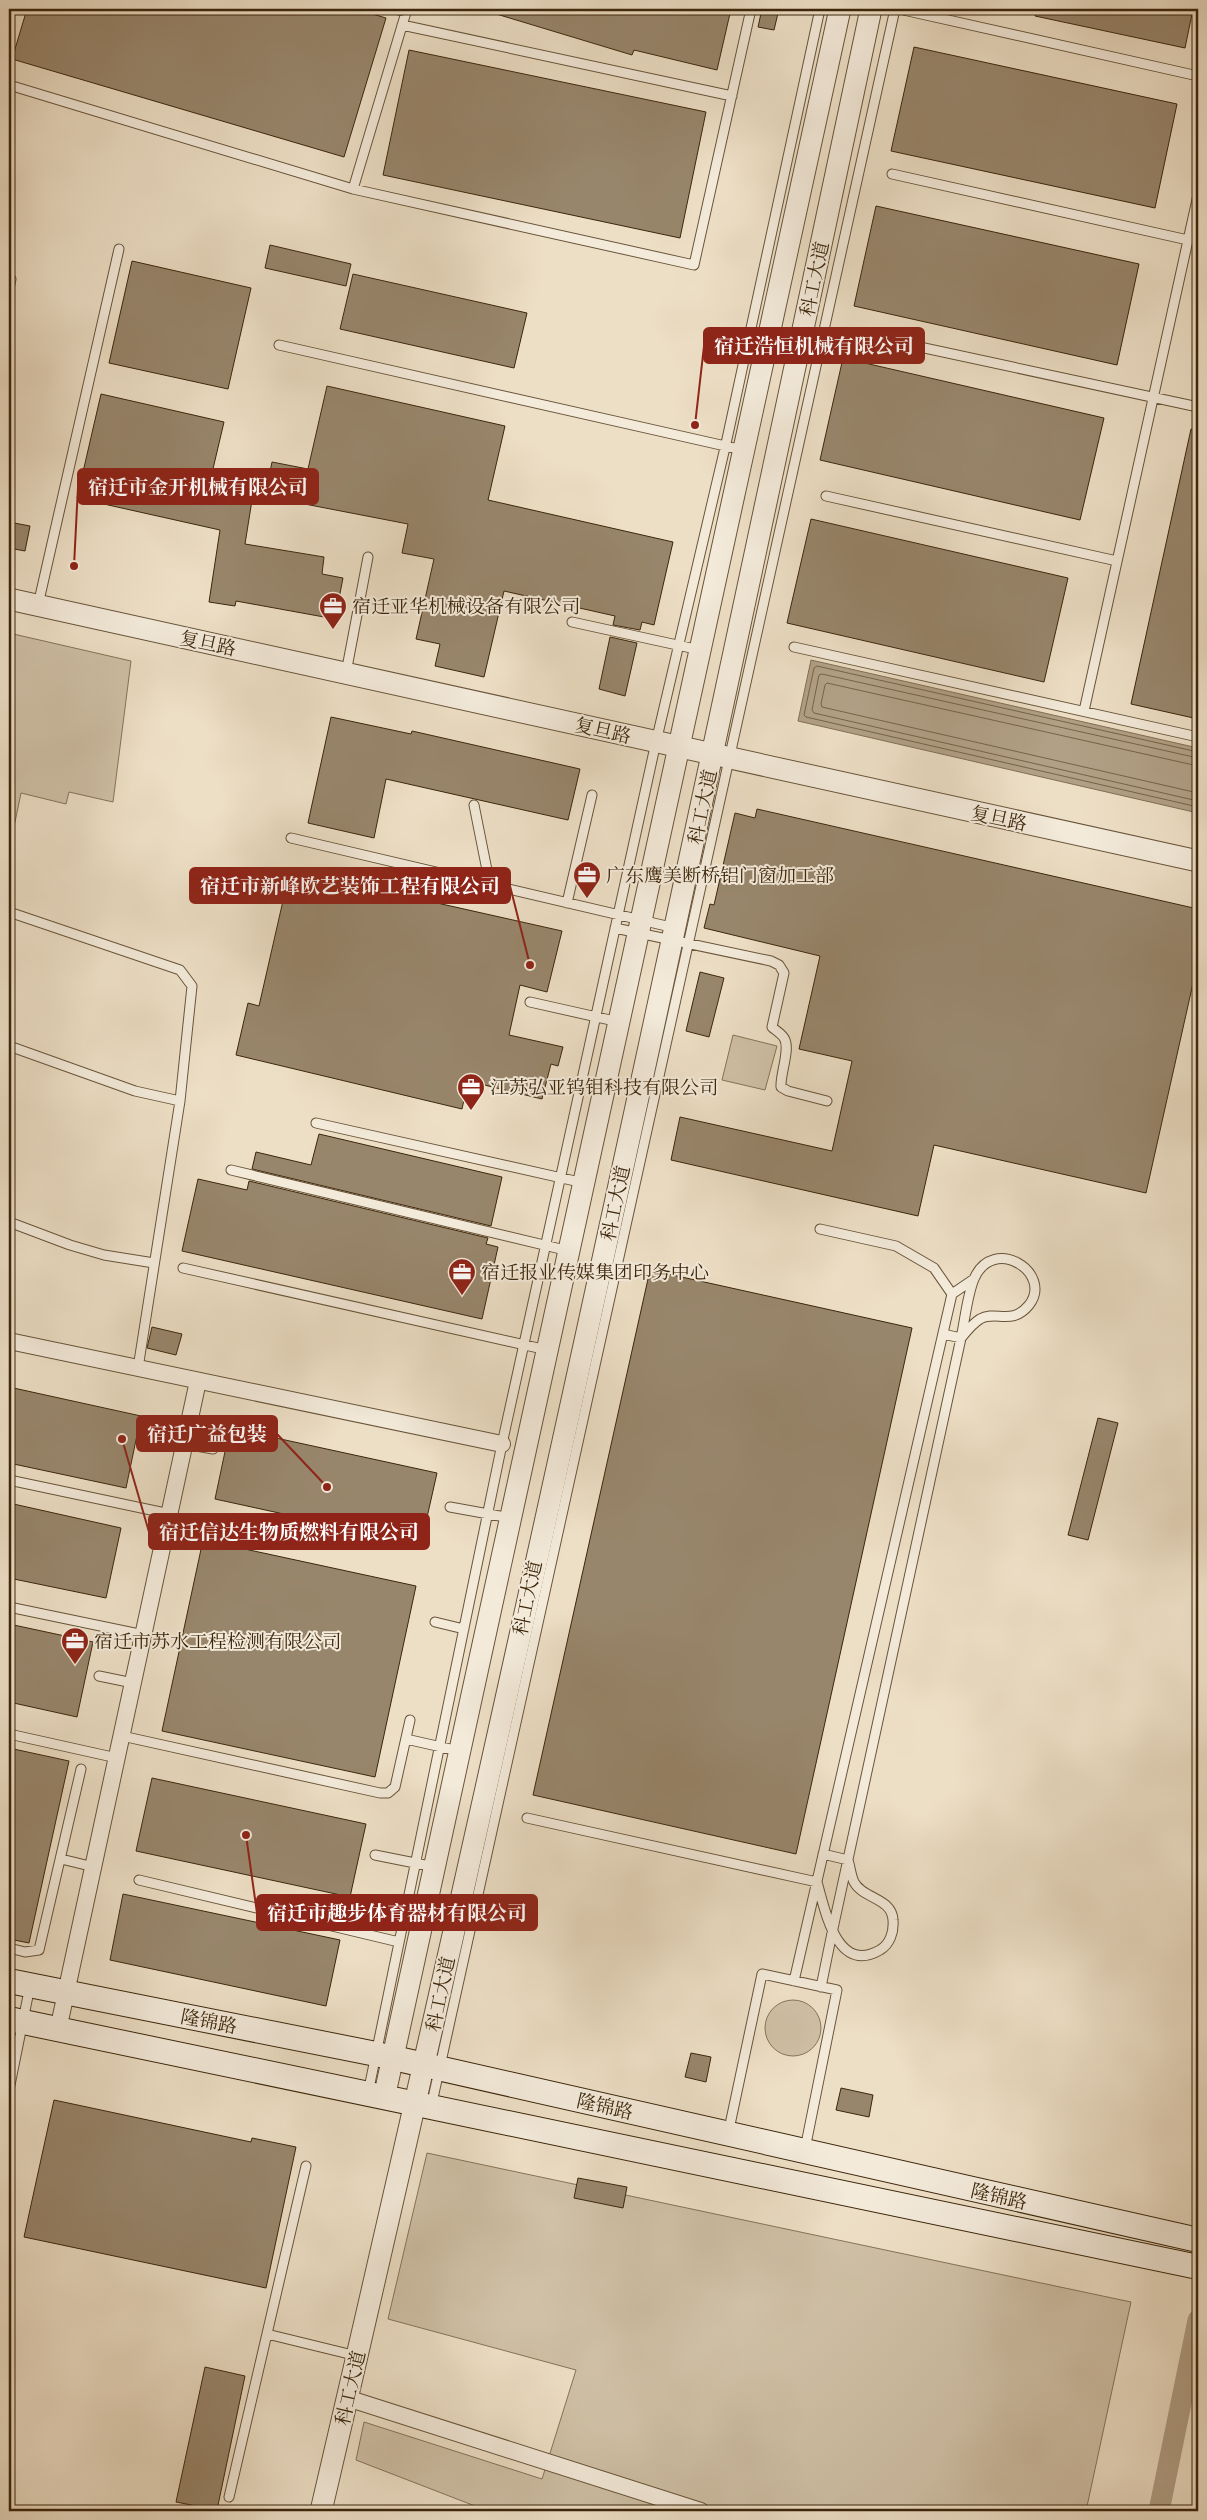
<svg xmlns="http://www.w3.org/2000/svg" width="1207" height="2520" font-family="'EB Garamond','Noto Serif SC',serif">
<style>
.green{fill:#cfc0a6;stroke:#867358}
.water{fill:#b1a086;stroke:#826f55}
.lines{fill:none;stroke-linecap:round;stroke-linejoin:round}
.shore{stroke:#766348;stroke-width:1}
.canal{stroke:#b1a086;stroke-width:21}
.building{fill:#98866c;stroke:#3c260b}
.service-casing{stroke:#68543a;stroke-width:11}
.minor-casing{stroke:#68543a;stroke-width:18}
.tertiary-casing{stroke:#68543a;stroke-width:23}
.secondary-casing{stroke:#3c260b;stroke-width:26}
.service{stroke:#f3eada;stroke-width:9}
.minor{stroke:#f3eada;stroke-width:16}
.tertiary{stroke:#f3eada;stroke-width:21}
.secondary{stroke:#f3eada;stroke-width:24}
.labels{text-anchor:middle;stroke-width:4;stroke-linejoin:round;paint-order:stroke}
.street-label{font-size:19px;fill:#3c260b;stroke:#f3eada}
.poi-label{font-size:19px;fill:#3c260b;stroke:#f3eada;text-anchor:start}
.leader{fill:none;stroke:#8f2418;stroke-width:2}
.callout-dot{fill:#8f2418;stroke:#f3eada;stroke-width:2}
.callout{fill:#8f2418;stroke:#8f2418;stroke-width:2}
.callout-label{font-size:20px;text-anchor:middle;font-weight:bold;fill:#fff}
</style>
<rect width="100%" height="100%" fill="#eddfc6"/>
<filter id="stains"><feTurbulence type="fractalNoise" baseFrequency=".004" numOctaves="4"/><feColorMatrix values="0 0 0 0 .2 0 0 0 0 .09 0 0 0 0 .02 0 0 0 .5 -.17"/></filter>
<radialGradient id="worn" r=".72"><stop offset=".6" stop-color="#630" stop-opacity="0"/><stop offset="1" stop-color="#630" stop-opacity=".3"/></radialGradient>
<path class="green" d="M9,633L131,661L113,802L69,792L66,804L21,793L9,851Z
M733,1035L777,1046L765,1090L722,1080Z
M765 2028a28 28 0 1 1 56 0a28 28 0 1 1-56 0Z
M427,2153L1131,2302L1086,2511H488L356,2460L364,2422L542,2479L576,2370L388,2319Z"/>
<path class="water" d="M811,660L1198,748V813L798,721Z"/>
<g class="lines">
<path class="shore" d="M1198,752L817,666L814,668L804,715L806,717L1198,807
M1198,758L822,674L819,675L812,710L814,713L1198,801
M1198,766L827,683L825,685L821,704L822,707L1198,793"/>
<path class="canal" d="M1159,2511L1198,2320"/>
</g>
<path class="building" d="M27,9H356L386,18L344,157L12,59Z
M493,9H731L717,70L634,50L632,55L493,13Z
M762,9H779L774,30L758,27Z
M1036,9H1193L1185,48L1035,16Z
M914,47L1177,104L1155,208L891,151Z
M409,50L706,112L680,238L383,175Z
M876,206L1139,264L1117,365L854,306Z
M270,245L351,264L346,286L265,268Z
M132,261L251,288L228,389L109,363Z
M353,274L527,313L514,368L340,329Z
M843,358L1104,418L1080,520L820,460Z
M327,386L505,426L488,500L673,542L654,625L642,622L640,630L613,625L615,616L504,591L484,677L435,666L440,644L416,639L434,559L402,553L408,524L253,494L245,544L324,557L322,574L343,578L335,619L236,601L235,606L209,602L220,530L77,498L101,394L224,422L212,473L268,482L272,462L308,469Z
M1191,429L1198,430V719L1131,704Z
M811,519L1068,578L1044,682L787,623Z
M9,522L30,526L25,551L9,548Z
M610,637L637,643L625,696L599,689Z
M331,717L411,734L412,731L580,769L568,820L386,779L374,838L308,823Z
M757,809L1198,909V961L1146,1193L934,1145L918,1216L671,1160L680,1117L832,1151L852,1061L799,1049L820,956L704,928L710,904L714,905L735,813L755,818Z
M290,870L562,931L547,992L520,985L509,1035L563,1047L558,1066L551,1064L542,1099L468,1081L462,1109L236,1055L248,1003L259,1006Z
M700,972L724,978L709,1037L686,1031Z
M319,1134L502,1177L491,1226L252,1169L256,1152L311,1165Z
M198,1179L247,1190L249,1181L488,1238L486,1244L498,1247L482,1319L182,1251Z
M650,1270L912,1328L796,1854L533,1795Z
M152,1327L182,1334L176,1355L147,1348Z
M9,1387L141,1416L126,1488L9,1463Z
M1098,1418L1118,1423L1088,1540L1068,1535Z
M230,1428L437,1473L421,1544L215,1499Z
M9,1503L121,1528L106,1598L9,1578Z
M203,1540L416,1586L375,1777L162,1731Z
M9,1624L93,1642L77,1717L9,1702Z
M9,1748L69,1761L29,1943L9,1939Z
M152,1778L366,1824L350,1897L136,1851Z
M123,1894L340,1940L326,2006L110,1960Z
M691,2053L711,2057L706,2082L685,2077Z
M841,2088L873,2095L869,2117L836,2110Z
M54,2100L251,2142L252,2138L296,2147L266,2288L24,2237Z
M578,2178L627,2187L623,2208L574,2198Z
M205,2367L245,2376L217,2510L176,2502Z"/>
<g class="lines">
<g class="service-casing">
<path id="service" d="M395,9L406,12
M899,9L1198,76
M402,25L732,96
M9,85L353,189L694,265L751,9
M892,174L1188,240
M353,189L407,9
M9,289L11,279
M864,335L1198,407
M279,345L743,450
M826,496L1117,561
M38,605L119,249
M572,622L700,650
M794,647L1198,737
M346,673L368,557
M1084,711L1198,195
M474,805L490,885
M291,838L675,928
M567,903L592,795
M9,912L180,970L192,986L180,1101L138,1368
M615,928L771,961L779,965L784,973L772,1027C775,1030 782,1034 784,1038C791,1048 780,1074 781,1087L788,1091L827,1101
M530,1002L619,1022
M9,1046L135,1091L180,1101
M316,1123L584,1183
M231,1170L569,1251
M9,1222L70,1245L104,1255L154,1263
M183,1268L547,1350
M952,1294L974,1279
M185,1444L213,1449
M9,1480L170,1514
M450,1507L511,1518
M9,1607L144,1635
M435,1622L464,1629
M99,1676L133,1683
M9,1734L117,1758
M122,1736L380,1793H388L395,1787L410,1720
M406,1739L459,1751
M527,1818L817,1882C825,1909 836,1975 880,1950C890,1944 894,1932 893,1920C892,1898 863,1899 854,1882C851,1876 850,1866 848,1860L823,1854
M375,1855L435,1867
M61,1859L94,1867
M139,1880L399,1942
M9,1948L25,1952L39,1950L81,1769
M794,1981L952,1294L934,1268L896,1246L820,1229
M821,1987L832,1933L961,1338C965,1320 967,1296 974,1279C993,1234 1054,1273 1029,1305C1012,1326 996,1310 980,1319C972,1324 966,1332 961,1338L943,1334
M9,2090L30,1986
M368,2093L502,1444L656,742L727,439L820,9
M431,2107L895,9
M728,2134L762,1974L837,1990L805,2149
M267,2334L357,2356
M229,2497L306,2166"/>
</g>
<g class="minor-casing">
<path id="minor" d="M9,1341L502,1444
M58,2030L198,1381
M347,2398L701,2511"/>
</g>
<g class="tertiary-casing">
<path id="tertiary" d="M9,599L1198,861
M384,2098L840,9
M321,2511C515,1680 694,844 871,9"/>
</g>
<g class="secondary-casing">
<path id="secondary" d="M9,1981L376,2054L1198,2240
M9,2019L1198,2267"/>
</g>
<use href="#service" class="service"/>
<use href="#minor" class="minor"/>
<use href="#tertiary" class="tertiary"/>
<use href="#secondary" class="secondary"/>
</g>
<defs>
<g id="office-pin" transform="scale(1.4375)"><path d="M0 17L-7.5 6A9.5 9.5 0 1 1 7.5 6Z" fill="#8f2418" stroke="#f3eada"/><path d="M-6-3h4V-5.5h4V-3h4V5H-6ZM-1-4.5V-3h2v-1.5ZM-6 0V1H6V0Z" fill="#fff"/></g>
</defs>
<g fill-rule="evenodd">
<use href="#office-pin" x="333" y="606"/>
<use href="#office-pin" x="587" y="875"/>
<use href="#office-pin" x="471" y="1087"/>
<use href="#office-pin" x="462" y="1272"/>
<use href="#office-pin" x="75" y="1641"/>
</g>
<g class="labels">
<g class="street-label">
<text transform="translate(814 279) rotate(-78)" y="7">科工大道</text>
<text transform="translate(208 643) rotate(12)" y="7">复旦路</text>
<text transform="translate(603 730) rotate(13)" y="7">复旦路</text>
<text transform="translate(702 807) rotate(-78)" y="7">科工大道</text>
<text transform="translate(999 818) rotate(12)" y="7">复旦路</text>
<text transform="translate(615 1203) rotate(-78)" y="7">科工大道</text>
<text transform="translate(527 1598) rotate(-78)" y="7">科工大道</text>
<text transform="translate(440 1994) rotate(-78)" y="7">科工大道</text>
<text transform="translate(209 2021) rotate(11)" y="7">隆锦路</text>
<text transform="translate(605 2106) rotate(13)" y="7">隆锦路</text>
<text transform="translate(999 2196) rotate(13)" y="7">隆锦路</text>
<text transform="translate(350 2388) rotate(-77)" y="7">科工大道</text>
</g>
<g class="poi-label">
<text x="352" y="613">宿迁亚华机械设备有限公司</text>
<text x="606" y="882">广东鹰美断桥铝门窗加工部</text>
<text x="490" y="1094">江苏弘亚钨钼科技有限公司</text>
<text x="481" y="1279">宿迁报业传媒集团印务中心</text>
<text x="94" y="1648">宿迁市苏水工程检测有限公司</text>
</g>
</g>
<path class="leader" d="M695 425L704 346M74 566L78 487M530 965L510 886M327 1487L277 1434M122 1439L149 1532M246 1835L257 1913"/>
<g class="callout-dot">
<circle cx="695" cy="425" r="5"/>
<circle cx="74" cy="566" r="5"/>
<circle cx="530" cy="965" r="5"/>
<circle cx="327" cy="1487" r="5"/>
<circle cx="122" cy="1439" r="5"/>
<circle cx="246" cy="1835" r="5"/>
</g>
<g class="callout">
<rect x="704" y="328" width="220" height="35" rx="5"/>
<rect x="78" y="469" width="240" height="35" rx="5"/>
<rect x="190" y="868" width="320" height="35" rx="5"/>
<rect x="137" y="1416" width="140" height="35" rx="5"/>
<rect x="149" y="1514" width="280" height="35" rx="5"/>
<rect x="257" y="1895" width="280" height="35" rx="5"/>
</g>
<g class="callout-label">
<text x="814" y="353">宿迁浩恒机械有限公司</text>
<text x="198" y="494">宿迁市金开机械有限公司</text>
<text x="350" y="893">宿迁市新峰欧艺装饰工程有限公司</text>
<text x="207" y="1441">宿迁广益包装</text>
<text x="289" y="1539">宿迁信达生物质燃料有限公司</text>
<text x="397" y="1920">宿迁市趣步体育器材有限公司</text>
</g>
<rect width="1207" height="2520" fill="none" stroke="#eddfc6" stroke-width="30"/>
<rect x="10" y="10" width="1187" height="2500" fill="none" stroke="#3c260b" stroke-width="2.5"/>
<rect x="15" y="15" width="1177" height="2490" fill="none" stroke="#3c260b"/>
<rect width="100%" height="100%" filter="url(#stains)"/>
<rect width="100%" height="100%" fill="url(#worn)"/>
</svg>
